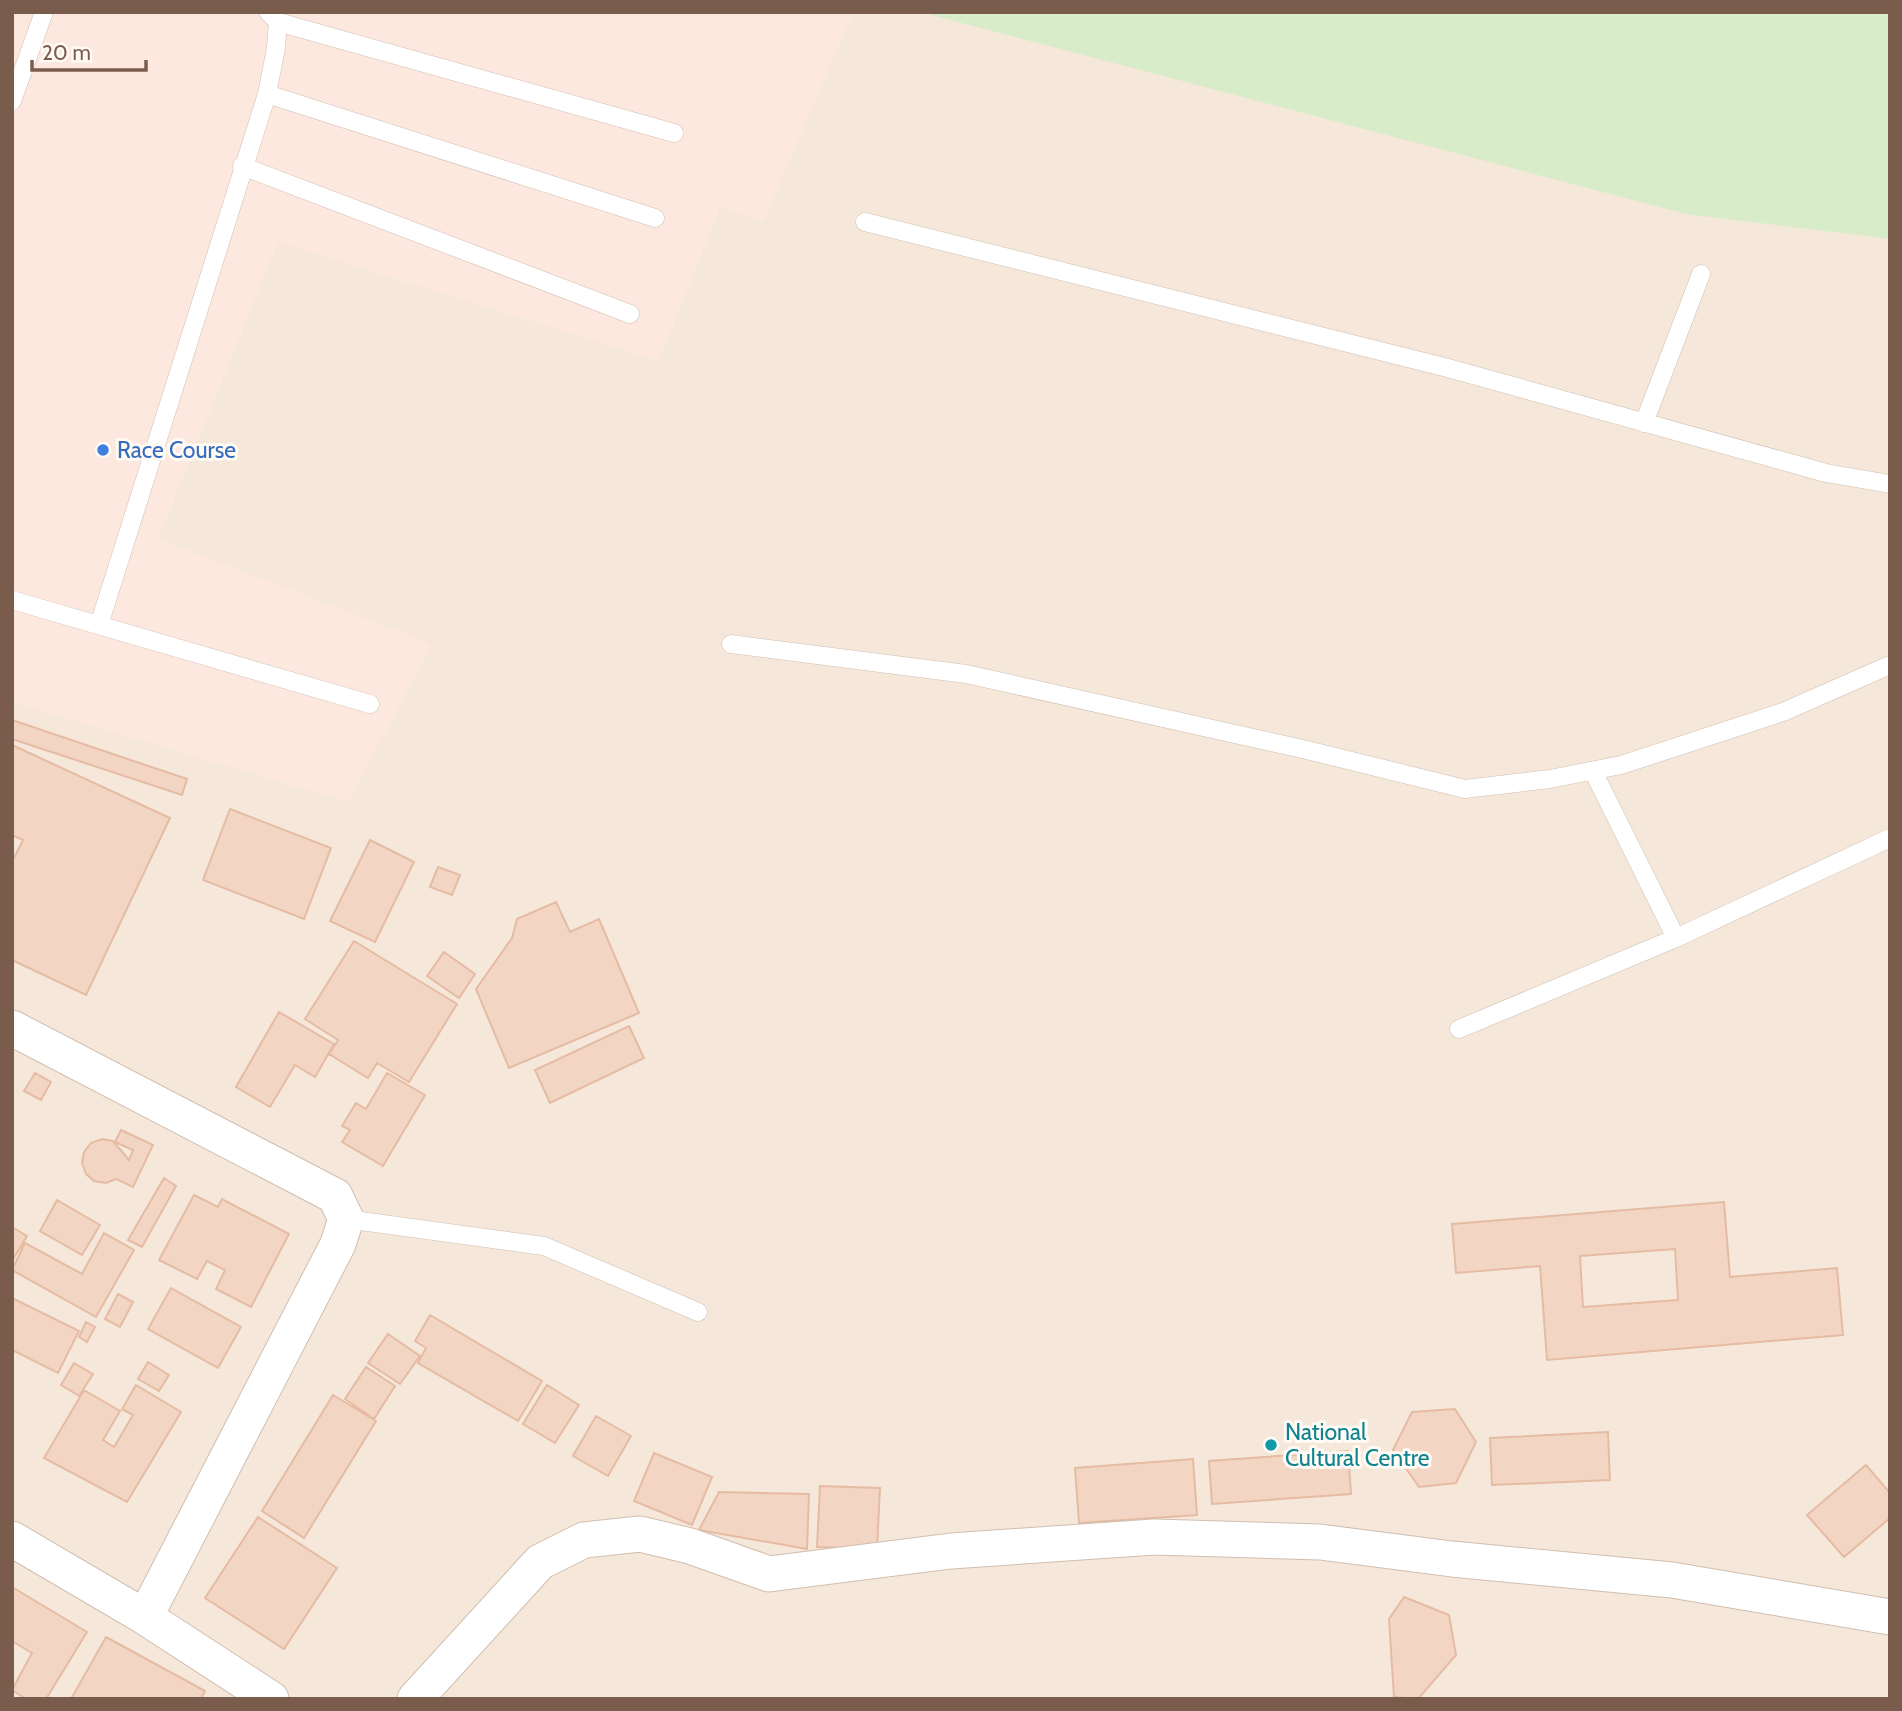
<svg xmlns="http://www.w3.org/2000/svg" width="1902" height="1711" font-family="Cabin,sans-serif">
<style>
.residential{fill:#f5e8da}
.commercial{fill:#fde8e0}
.green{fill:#d8ecc9}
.building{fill:#f3d5c3;stroke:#e6bba3;stroke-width:2;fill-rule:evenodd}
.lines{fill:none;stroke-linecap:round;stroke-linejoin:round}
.service-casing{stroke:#d1beb0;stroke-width:19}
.minor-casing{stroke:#d1beb0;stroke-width:37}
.service{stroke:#fff;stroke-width:18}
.minor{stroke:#fff;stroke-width:35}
.shop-dot{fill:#3f7fe0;stroke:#fffaf3;stroke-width:2.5}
.culture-dot{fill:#0f9aa8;stroke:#fffaf3;stroke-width:2.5}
.labels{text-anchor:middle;stroke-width:6;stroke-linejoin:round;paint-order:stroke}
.shop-label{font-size:23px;fill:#366cbe;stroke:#fffaf3;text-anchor:start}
.culture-label{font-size:23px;fill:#0d838f;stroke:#fffaf3;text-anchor:start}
</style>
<rect width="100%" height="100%" fill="#fdf6ec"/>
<path class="residential" d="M12,12H1890V1699H12Z"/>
<path class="commercial" d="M12,12H853L763,222L720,207L659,361L278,242L158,539L432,644L348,802L12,702Z"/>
<path class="green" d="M920,12H1890V239L1686,214Z"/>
<path class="building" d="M12,720L187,779L182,795L12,739Z
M12,745L170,818L86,995L12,960V862L23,840L12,835Z
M230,809L331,848L304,919L203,880Z
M370,840L414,862L375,942L330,921Z
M438,867L460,875L452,895L430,887Z
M556,902L570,932L599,919L639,1013L509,1068L476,989L512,938L517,919Z
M354,941L457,1004L409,1082L377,1063L368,1078L329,1054L338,1040L305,1019Z
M444,952L475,974L459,998L427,976Z
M279,1012L334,1044L315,1077L295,1065L270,1107L236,1087Z
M629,1026L644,1058L550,1103L535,1070Z
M35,1073L51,1082L41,1100L24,1091Z
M387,1073L425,1095L383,1166L342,1142L350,1130L342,1126L356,1103L366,1109Z
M121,1130L153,1145L133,1187L116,1179L106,1183L94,1181L86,1174L82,1163L84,1152L91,1143L102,1139L113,1141L129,1160L133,1150L115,1142Z
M164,1178L176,1186L142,1247L128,1240Z
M194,1195L218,1207L222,1199L289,1234L251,1307L216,1289L225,1270L207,1261L197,1279L159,1260Z
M57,1200L100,1225L82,1255L40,1231Z
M1724,1202L1730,1277L1837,1268L1843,1335L1547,1360L1540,1266L1456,1273L1452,1224ZM1675,1249L1678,1300L1583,1307L1580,1256Z
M12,1227L27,1236L12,1261Z
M104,1233L134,1250L96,1317L12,1270L25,1243L82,1274Z
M171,1288L241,1327L218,1368L148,1329Z
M118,1294L133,1302L120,1327L105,1319Z
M12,1298L79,1331L58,1373L12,1350Z
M430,1315L542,1381L518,1421L418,1363L426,1348L415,1341Z
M86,1322L95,1327L87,1342L79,1337Z
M388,1334L420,1356L400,1384L368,1363Z
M148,1362L169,1375L159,1391L138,1379Z
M74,1363L93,1374L79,1396L61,1385Z
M366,1367L395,1386L374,1419L345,1399Z
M136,1385L181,1412L127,1502L44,1458L84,1390L120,1411L103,1440L114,1447L133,1415L122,1409Z
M547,1385L579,1405L555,1443L523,1424Z
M333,1395L376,1421L304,1538L262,1511Z
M1455,1409L1476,1442L1456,1483L1419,1487L1393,1450L1412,1412Z
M596,1416L631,1436L608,1476L573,1456Z
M1608,1432L1610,1480L1492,1485L1490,1438Z
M1348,1451L1351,1494L1212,1504L1209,1461Z
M654,1453L712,1477L692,1525L634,1501Z
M1193,1459L1197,1515L1079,1523L1075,1468Z
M1866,1465L1890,1493V1518L1844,1557L1807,1515Z
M820,1486L880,1488L877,1549L817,1547Z
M719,1492L809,1494L807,1549L699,1530Z
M258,1517L337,1568L284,1649L205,1598Z
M12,1587L87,1632L46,1699H26L12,1690L32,1653L12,1641Z
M1404,1597L1449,1615L1456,1655L1418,1699L1394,1697L1389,1619Z
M106,1637L205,1691L201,1699H71Z"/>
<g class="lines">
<g class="service-casing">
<path id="service" d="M278,22L674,133
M267,94L655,218
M12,101L44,12
M242,166L630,314
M865,222L1448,368L1826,473L1890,484
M1644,423L1701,274
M12,600L370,704
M99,625L267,94L276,48L278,22L268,12
M731,644L966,674L1307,750L1465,789L1550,779L1621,765L1783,712L1890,665
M1593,771L1676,938
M1459,1029L1676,938L1890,838
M346,1219L544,1246L698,1312"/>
</g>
<g class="minor-casing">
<path id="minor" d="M12,1028L335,1196L346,1219L338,1244L145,1617
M12,1539L145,1617L271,1699
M415,1699L540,1562L584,1540L640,1534L690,1546L769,1574L951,1551L1154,1537L1320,1542L1452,1559L1672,1580L1890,1617"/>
</g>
<use href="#service" class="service"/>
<use href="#minor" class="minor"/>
</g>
<circle class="shop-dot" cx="103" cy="450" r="7"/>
<circle class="culture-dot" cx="1271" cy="1445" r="7"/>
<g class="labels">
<g class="shop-label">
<text x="117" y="458">Race Course</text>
</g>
<g class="culture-label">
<text x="1285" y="1440">National<tspan x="1285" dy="26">Cultural Centre</tspan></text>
</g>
</g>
<rect width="1902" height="1711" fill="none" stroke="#7a5c4d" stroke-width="28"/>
<path d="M32 60v10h114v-10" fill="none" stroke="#7a5c4d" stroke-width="3.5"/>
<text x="42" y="60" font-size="21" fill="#7a5c4d" stroke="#fffaf3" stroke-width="5" paint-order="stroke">20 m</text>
</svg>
